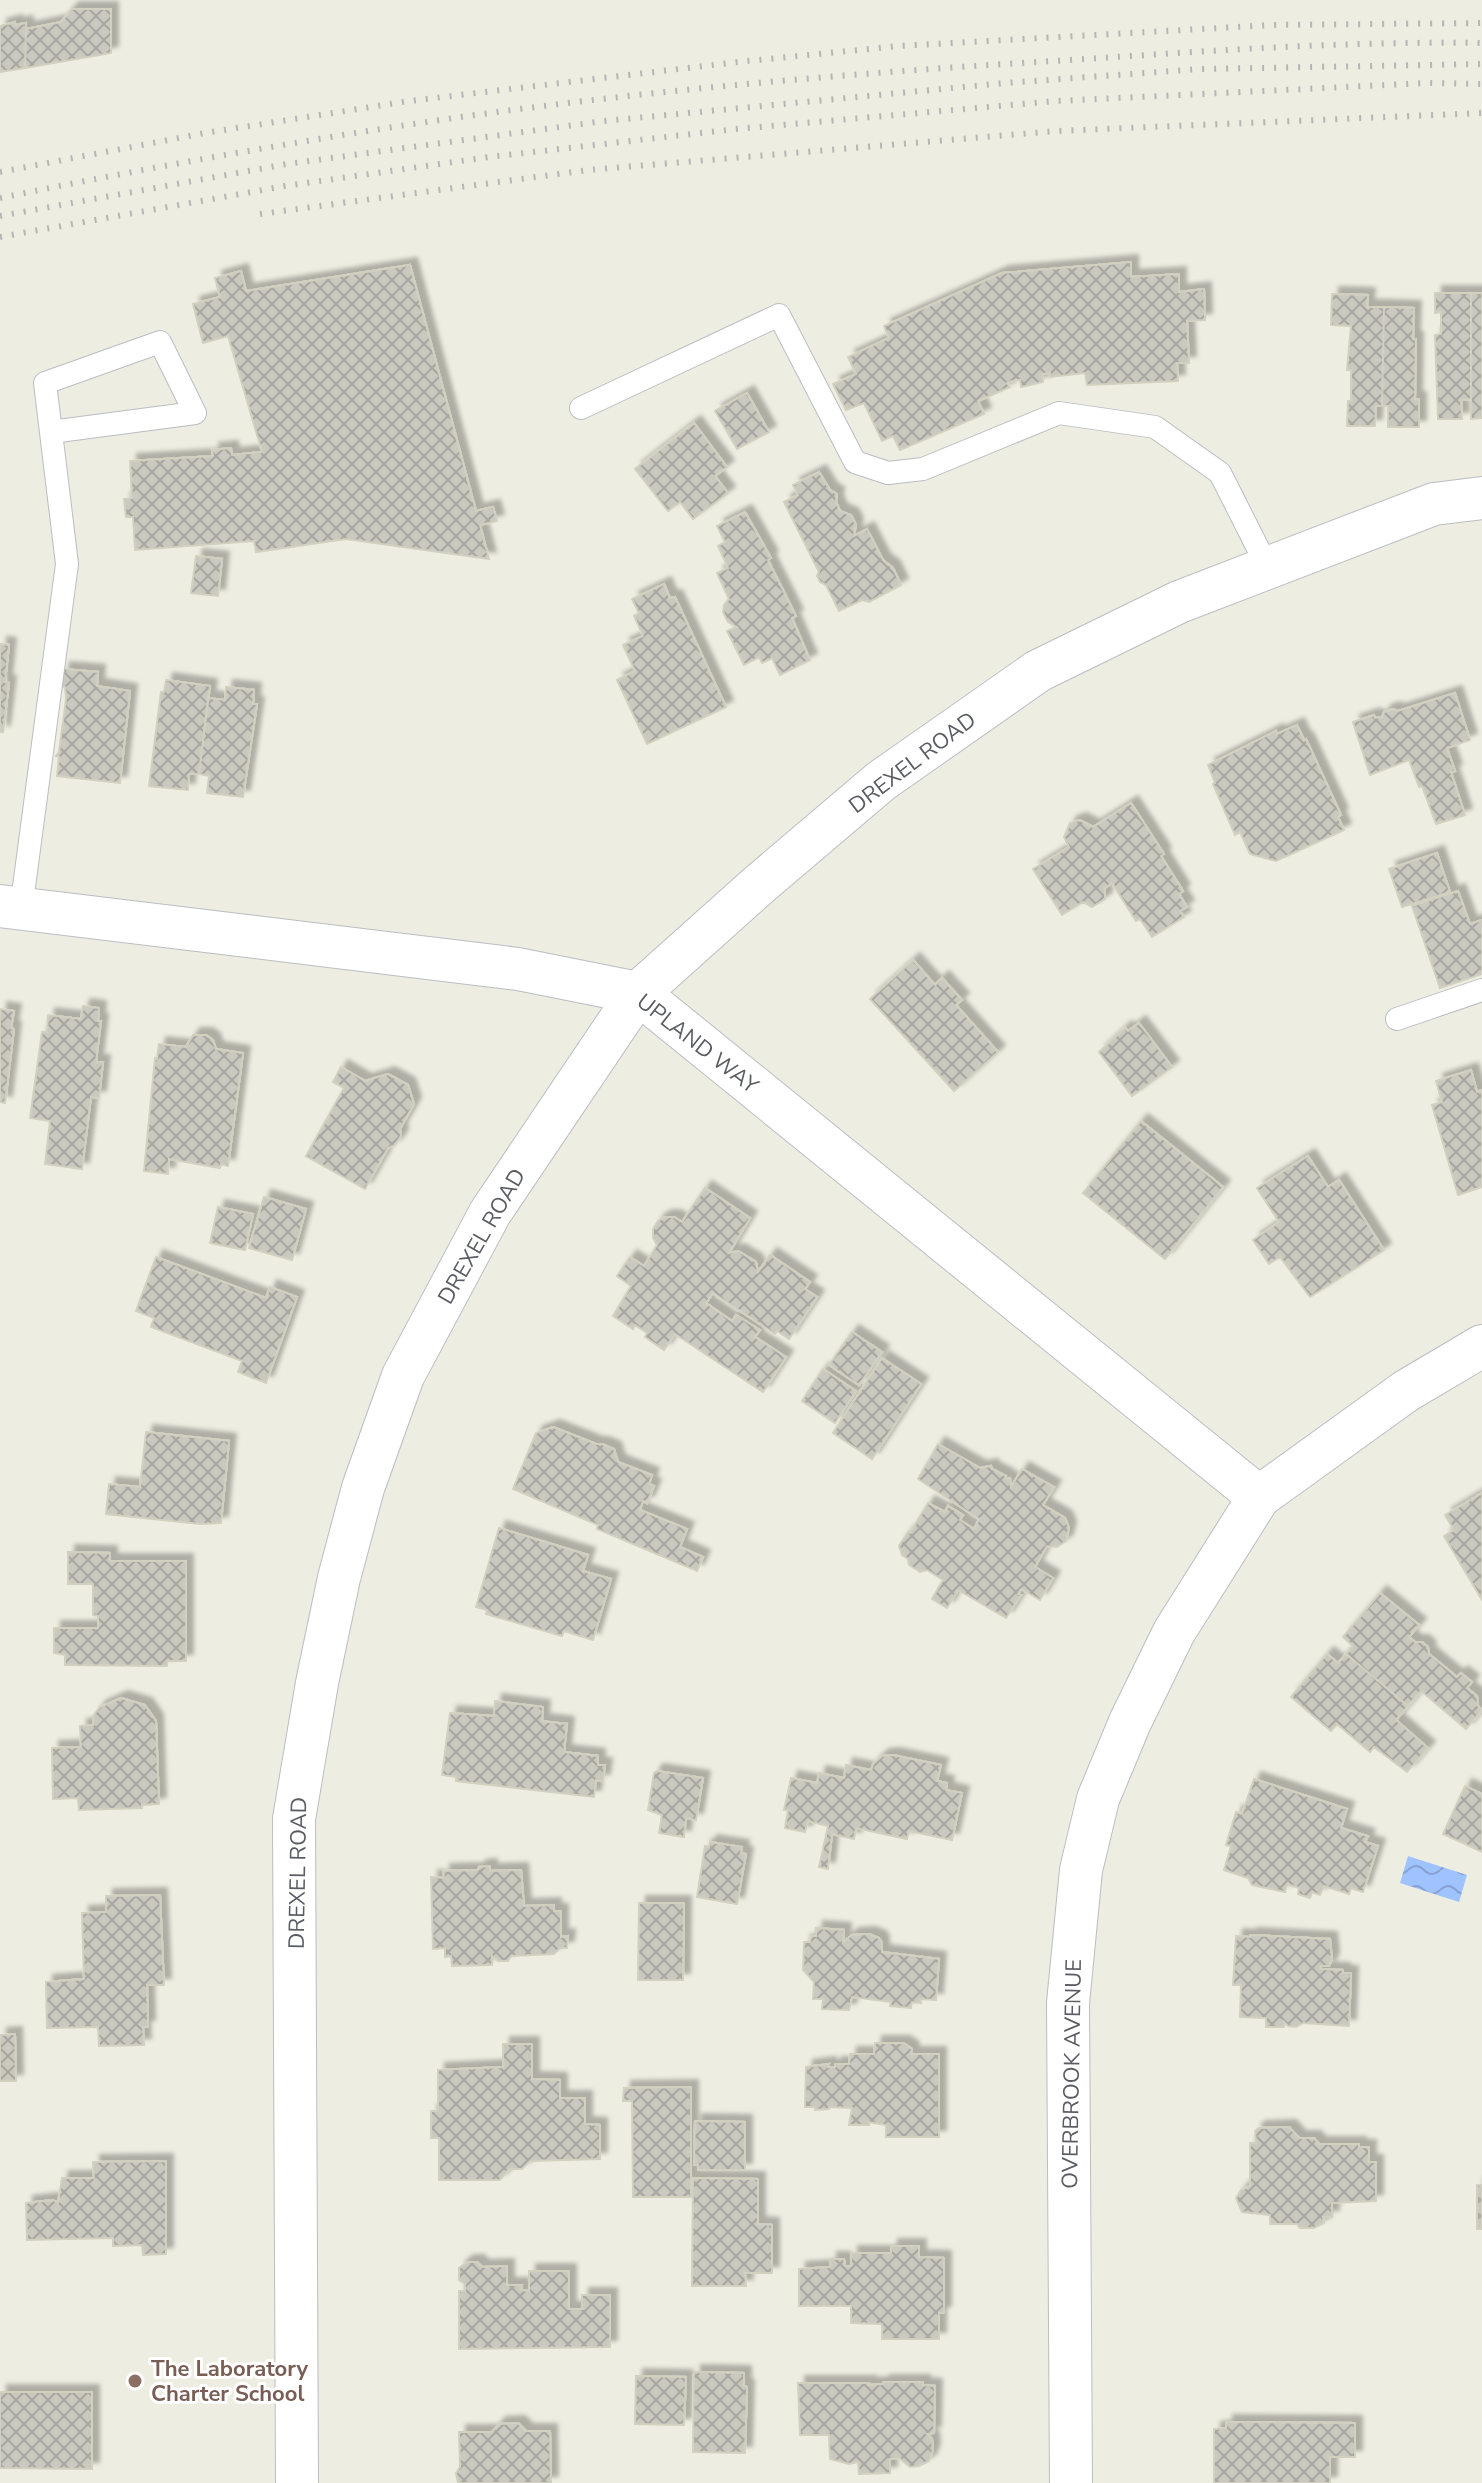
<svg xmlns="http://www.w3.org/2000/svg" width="1482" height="2483" font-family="'Nunito Sans',sans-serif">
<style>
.water{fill:url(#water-waves)}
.building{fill:url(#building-cross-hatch);stroke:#d2d0bf;stroke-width:2;filter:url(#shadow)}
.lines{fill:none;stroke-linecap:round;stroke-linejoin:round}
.service-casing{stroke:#bbbdc3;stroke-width:24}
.minor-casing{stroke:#bbbdc3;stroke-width:44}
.service{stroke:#fff;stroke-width:22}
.minor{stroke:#fff;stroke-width:42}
.rail{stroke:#b5b5b6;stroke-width:6;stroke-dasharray:2 10;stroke-linecap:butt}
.education-dot{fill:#8d6e63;stroke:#fff;stroke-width:3}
.labels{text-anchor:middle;stroke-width:6;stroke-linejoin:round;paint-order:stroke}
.street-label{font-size:22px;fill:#595c63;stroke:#fff}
.education-label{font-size:22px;font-weight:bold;fill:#785e54;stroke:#fff;text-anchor:start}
</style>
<defs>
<pattern id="water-waves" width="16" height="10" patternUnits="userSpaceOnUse" patternTransform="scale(2)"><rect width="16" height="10" fill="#9fc3ff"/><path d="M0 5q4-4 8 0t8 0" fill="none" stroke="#85a2d2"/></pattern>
<pattern id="building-cross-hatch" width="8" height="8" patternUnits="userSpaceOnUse" patternTransform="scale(2)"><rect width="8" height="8" fill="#cac9c0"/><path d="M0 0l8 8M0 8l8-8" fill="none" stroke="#a7a6a0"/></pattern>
<filter id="shadow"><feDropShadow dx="7" dy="-7" stdDeviation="2" flood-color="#0004"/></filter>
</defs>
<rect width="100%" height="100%" fill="#edede1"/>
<path class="water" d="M1408,1856L1467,1875L1459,1902L1400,1883Z"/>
<path class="building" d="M72,9H111V53L25,68L26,29L61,22Z
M15,22V25L26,23L25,68L0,72V26Z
M1131,262V277L1179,274V292L1204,289L1205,320L1187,321L1189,363H1177L1178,381L1087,385L1085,373L1050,377V373L1042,374L1043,382L1021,387L1020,380H1016L1007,383L1010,387L978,401L984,414L900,450L893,436L882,441L864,403L846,410L833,384L856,374L848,357L889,338L884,326L1002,273Z
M410,265L476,511L493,507L497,521L480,525L489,559L346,539L256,552L254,541L135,550L133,517H126L124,499L132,498L130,461L213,456L212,450L231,448L232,455L262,452L228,336L203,343L193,304L220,297L215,278L241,271L246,291Z
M1435,293H1471V399L1461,400L1462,419H1438L1435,335L1441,334V312L1435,313Z
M1471,293H1482V418L1471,419Z
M1332,294L1368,295L1367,307H1384L1382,406H1376L1375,426H1347L1348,401H1351V370H1347L1351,326L1331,325Z
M1384,307L1414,308L1413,339H1416L1415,399H1419V427H1388V406H1382Z
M747,393L769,432L737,449L715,411Z
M694,423L727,467L715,476L728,493L693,519L680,502L668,511L635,469Z
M819,472L830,490L837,494L836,502L840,511L851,515L856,525L854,536L867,529L883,560L893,568L901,585L869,602L862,600L839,611L826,585L820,582L817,576L819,572L784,502L798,495L793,485Z
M745,512L771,558L768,560L796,616L792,618L810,660L780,675L772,658L762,663L759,657L744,665L727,631L737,627L728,622L723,612L724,605L729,599L717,573L728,568L718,546L725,542L717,526Z
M196,556L222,559L218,596L191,593Z
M664,584L670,598L675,597L726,707L647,744L617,680L635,671L623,645L643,636L634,616L639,613L632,599Z
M0,644L9,645L5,682L9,683L3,732H0Z
M63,669L98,672L97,686L130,691L120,783L57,776L59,757L56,756L59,752L66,699L65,687H61Z
M166,680L210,686L199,774H189L188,790L149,786L161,692H164Z
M226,687L254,690L253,704H257L243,797L207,793L209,776L199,774L208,698L225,700Z
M1455,693L1470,740L1447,748L1455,771L1451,772L1465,815L1436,824L1422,786L1419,787L1409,760L1370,775L1353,722L1374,715L1375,718L1382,717L1384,712L1393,709L1398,711Z
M1297,725L1304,740L1306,739L1341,815L1338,817L1344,830L1276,861L1250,854L1240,832L1235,835L1213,784L1215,783L1208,765L1276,731L1277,734Z
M1131,803L1164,854L1161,856L1183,891L1179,894L1187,907L1180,911L1184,917L1152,937L1140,919L1136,921L1112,883L1105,888V899L1092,907L1083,902L1062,915L1033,869L1069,847L1064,837L1070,823L1080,820L1093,827Z
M1437,853L1450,892L1402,907L1389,869Z
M1458,891L1470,924L1482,920V974L1440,988L1412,906Z
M913,960L935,985L942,978L962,1000L956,1005L998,1052L954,1091L870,999Z
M83,1006L99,1008L98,1021H101L96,1062H103L99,1098L91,1097L82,1169L45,1164L50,1121L30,1118L42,1032H47L48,1015L81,1019Z
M0,1009L14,1011L11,1028L14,1029L5,1103L0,1102Z
M1139,1023L1172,1067L1132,1096L1099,1052L1125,1028L1128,1031Z
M193,1035H206L213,1040L216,1049L243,1053L228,1166L221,1164L220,1168L169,1159L168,1174L144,1171L155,1058L157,1059L159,1044L186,1047Z
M341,1067L365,1081L388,1074L408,1085L414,1104L400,1129L401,1136L395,1145L388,1148L365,1189L306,1156L344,1088L333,1082Z
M1471,1070L1477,1092L1482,1090V1187L1458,1195L1432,1105L1442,1102L1436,1081Z
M1141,1121L1223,1187L1165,1259L1083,1193Z
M1308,1156L1328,1187L1339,1180L1384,1250L1310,1297L1280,1257L1269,1264L1253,1240L1279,1222L1257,1188Z
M705,1188L750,1218L729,1253L738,1251L756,1262L758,1272L770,1255L810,1282L805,1289L817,1297L789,1339L777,1331L775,1334L713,1293L706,1303L732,1321L736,1315L760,1330L755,1337L786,1357L763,1392L675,1334L664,1350L645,1337L647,1333L635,1325L633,1329L613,1316L631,1286L617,1276L630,1257L644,1266L657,1245L653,1238V1229L658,1221L665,1217H674L682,1222Z
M264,1197L306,1209L292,1260L249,1248Z
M218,1207L253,1214L245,1250L210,1243Z
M156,1257L266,1298L270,1287L297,1297L266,1383L238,1372L242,1361L151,1327L154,1318L136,1311Z
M852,1332L882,1352L859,1385L829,1365Z
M882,1358L921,1384L872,1459L833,1433Z
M823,1369L856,1391L835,1423L802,1401Z
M553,1427L596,1444H602L614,1449L618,1462L652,1475L649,1484L654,1486L647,1503L643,1501L640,1510L687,1529L680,1547L703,1557L697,1571L597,1529L598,1525L513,1489L536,1433Z
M146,1432L229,1441L221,1523L200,1524L106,1514L109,1484L140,1487Z
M938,1444L980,1468L991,1466L992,1469L1006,1476L1005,1479L1010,1478L1011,1487L1022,1469L1054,1487L1043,1505L1065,1518L1069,1528L1066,1541L1057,1547L1047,1546L1035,1567L1053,1578L1040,1600L1021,1589L1018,1594L1021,1595L1006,1618L958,1590L947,1608L932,1599L943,1580L927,1570L920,1572L909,1565L908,1559L902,1555L899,1546L908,1532L910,1533L928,1503L945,1512L948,1506L963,1515L960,1520L974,1529L979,1519L918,1479Z
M1482,1493V1600L1444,1536L1454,1530L1445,1515Z
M499,1528L588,1555L583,1571L611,1579L593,1640L564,1631L562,1636L486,1614L487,1610L476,1607Z
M68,1552L110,1553V1561H186V1661H167V1666L65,1665V1655L54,1653V1628H98V1616L93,1615V1584H68Z
M1380,1593L1419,1625L1409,1637L1415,1642H1422L1428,1647L1429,1654L1457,1677L1461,1673L1472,1682L1467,1688L1477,1696L1478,1706L1482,1710L1466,1729L1421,1691L1408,1706L1346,1654L1353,1646L1343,1637Z
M1327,1654L1338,1663L1346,1654L1408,1706L1396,1720L1428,1748L1407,1772L1374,1747L1370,1752L1337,1724L1331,1731L1291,1697Z
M121,1698L145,1705L156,1721L159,1804L142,1805V1808L79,1810L78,1798L53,1799L52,1748L81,1747L80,1726L93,1725V1716L100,1707Z
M495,1701L543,1707L542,1721L567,1724L564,1752L598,1756V1765H605L603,1781L596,1780L594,1797L456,1781V1777L442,1775L450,1713L494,1716Z
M893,1755L941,1765L937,1781L947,1783L946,1790L962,1793L952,1840L909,1831L907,1839L856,1828L854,1839L832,1834L828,1869L819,1867L828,1826L808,1821L805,1832L785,1828L788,1810H784L791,1778L817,1783L819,1773L844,1778L846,1765L871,1770L873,1764L882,1756Z
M657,1771L703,1778L696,1820L686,1818L684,1837L659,1833L662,1815L648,1810L654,1773Z
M1254,1779L1347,1809L1341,1828L1368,1836L1365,1842L1378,1846L1363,1892L1351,1888L1349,1894L1324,1886L1320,1895L1312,1892L1310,1898L1298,1894L1299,1888L1287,1884L1285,1892L1252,1885L1248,1878L1224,1870L1231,1846L1226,1845L1236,1812L1242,1814Z
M1465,1786L1482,1794V1852L1443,1834Z
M710,1842L742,1847L741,1853L746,1854L737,1904L697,1897L705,1846L709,1847Z
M490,1866V1871L521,1870L524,1906L554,1905V1911H561V1937L568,1936L567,1948H560L554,1954L511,1956L508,1961H498L492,1956V1965L452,1966L451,1956L445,1957V1948L433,1949L431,1877L444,1878L443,1871L478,1870L479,1867Z
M160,1895L164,1985H147L148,2027H143L144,2045L99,2046L98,2027L47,2028L46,1982L84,1979L82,1913L106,1912V1896Z
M639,1903H684L683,1980H638Z
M816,1928L844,1930L843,1942L852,1935L869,1934L879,1938L882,1943V1952L939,1959L936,2000L920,1999L921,2003L912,2002L911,2008L890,2006L891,2002L852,1997L849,2010L822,2009L823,1999H813L814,1982L803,1970L804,1942H810L811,1936H816Z
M1250,1935L1330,1939L1332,1959L1329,1966H1321V1969L1343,1970V1973H1351L1349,2026L1303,2023L1296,2027L1288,2026L1284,2022V2027H1266V2018L1240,2017L1241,1985H1233L1236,1936L1250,1937Z
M15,2034L16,2081H0V2035Z
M875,2043H903L912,2049L911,2054H939V2137H886V2125L868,2122L869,2125H849L852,2108L829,2107V2109L815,2110V2107H805L806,2067L829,2064L828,2067H835V2064H849L850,2054H874Z
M503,2044H532V2079L560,2080V2098H585V2124L600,2125V2159L530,2161L522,2169H509L500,2180H439V2138H431V2111H438V2070L503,2067Z
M691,2087V2197H633L632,2101H623L624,2088Z
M695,2121L745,2122V2170H698V2165H694Z
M1289,2127L1299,2138H1314L1319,2144H1359V2147H1369V2162H1376V2201L1332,2203V2217H1323L1324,2223L1314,2228H1300L1297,2224H1270V2215L1242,2212L1236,2198L1241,2190L1250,2186V2143H1256L1255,2131L1259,2128Z
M166,2161V2254L143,2255L142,2245L113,2246V2238L27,2240L26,2203L53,2200L58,2203L62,2178H94L93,2162Z
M693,2178L758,2179V2224L772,2225V2273H745L746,2286H692Z
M1477,2185H1482V2229H1477Z
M891,2246H919V2257L944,2258V2313H939V2339H882V2324L851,2323V2306H799V2269L830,2267V2259H844L845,2266H851V2253H891Z
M467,2262H477L482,2267L507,2266V2285H522L521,2290L529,2291V2271H569V2309H582V2295H610V2347L459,2349V2291H465V2284L459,2280V2268Z
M694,2372L744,2373V2386L747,2387L745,2453L693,2452Z
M636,2376L686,2377L684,2425L635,2424Z
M883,2382H923V2385L935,2386L934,2433L927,2434L932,2439L933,2450L929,2461L919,2466L910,2467L899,2458L890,2459V2473L859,2474L858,2462L849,2464L830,2459L829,2435H800L798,2383H869L868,2385L883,2384Z
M0,2392H92V2469L0,2468Z
M1226,2422L1355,2423V2457H1330V2483H1214V2429L1226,2428Z
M518,2423L526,2431H550L551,2483H458L456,2473L460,2467L459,2432H492L499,2424Z"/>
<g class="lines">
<g class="service-casing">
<path id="service" d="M581,408L779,315L855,462L888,473L923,469L1059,413L1155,427L1220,473L1268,568
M21,909L67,564L45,383L160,342L195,413L51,432
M1397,1019L1482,990"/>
</g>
<g class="minor-casing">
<path id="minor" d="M0,906L518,969L638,993L1259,1497
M297,2483L294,1819L317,1683L339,1578L363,1488L403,1376L490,1213L638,993L761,883L881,781L1038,671L1179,602L1434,504L1482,498
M1071,2483L1068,2003L1081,1870L1098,1799L1130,1722L1174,1632L1259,1497L1406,1391L1482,1346"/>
</g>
<use href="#service" class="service"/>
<use href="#minor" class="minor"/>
<path class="rail" d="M0,172L205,133L409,101L738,62L899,46L1272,25L1482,23
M0,198C137,170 275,145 413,124C631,91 851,73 1070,60C1207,51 1345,41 1482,43
M260,214L588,170L1057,131L1482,113
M0,216L287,164L604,121L1005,83L1201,69L1482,64
M0,237L285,186L489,157L736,129L1056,101L1427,83L1482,84"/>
</g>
<circle class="education-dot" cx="135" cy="2381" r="8"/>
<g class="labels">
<g class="street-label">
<text transform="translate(912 762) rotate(-37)" y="8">DREXEL ROAD</text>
<text transform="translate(698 1043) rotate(38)" y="8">UPLAND WAY</text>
<text transform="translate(481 1236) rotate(-60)" y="8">DREXEL ROAD</text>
<text transform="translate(297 1873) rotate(-89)" y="8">DREXEL ROAD</text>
<text transform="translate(1071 2074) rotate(-89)" y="8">OVERBROOK AVENUE</text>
</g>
<g class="education-label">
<text x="151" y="2376">The Laboratory<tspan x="151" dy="25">Charter School</tspan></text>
</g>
</g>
</svg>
